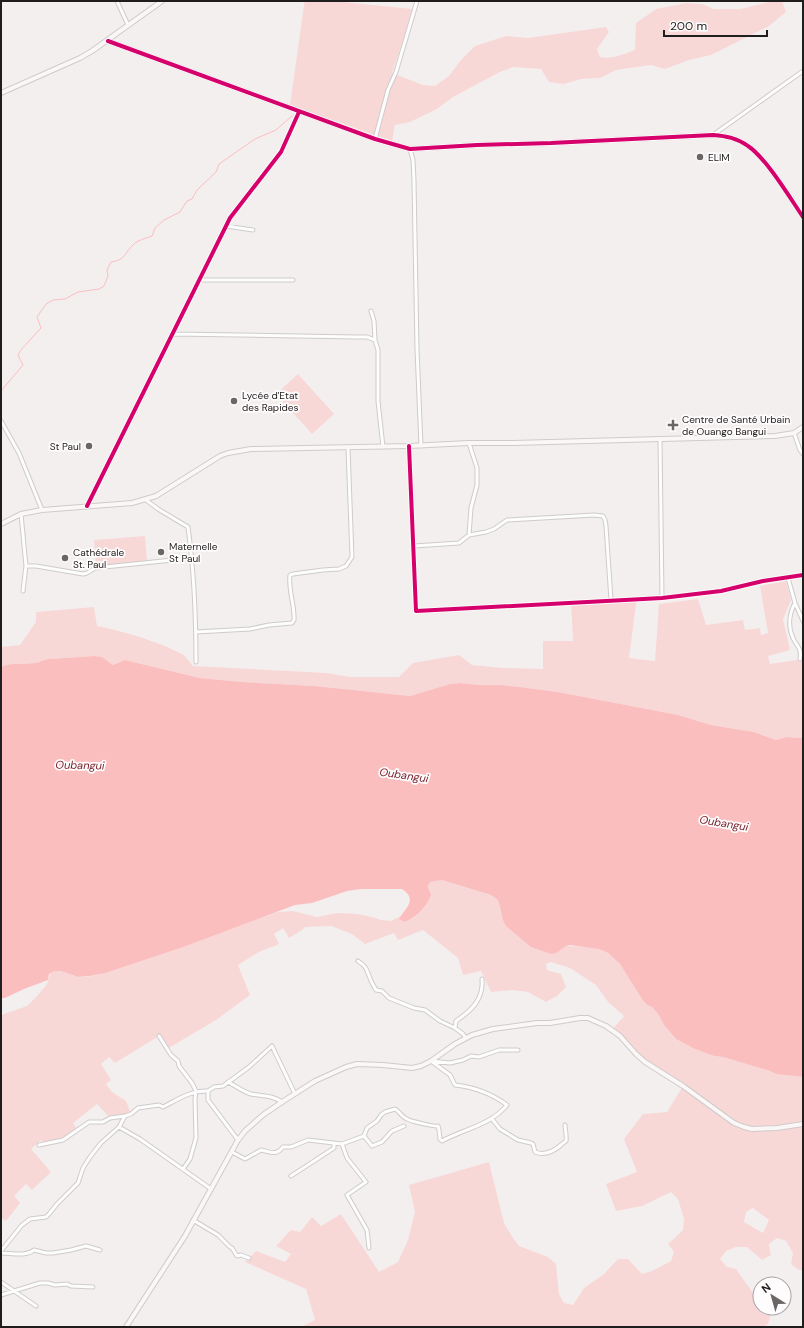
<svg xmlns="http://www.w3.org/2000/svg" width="804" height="1328" font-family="'DM Sans',sans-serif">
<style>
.green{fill:#f8d8d7;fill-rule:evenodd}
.water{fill:#fbbebf}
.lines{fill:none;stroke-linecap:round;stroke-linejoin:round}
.stream{stroke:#fbbebf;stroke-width:1}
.street-casing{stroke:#cfcbcb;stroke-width:5}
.secondary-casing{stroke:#cfcbcb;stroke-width:6}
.street{stroke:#fdfdfd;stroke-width:3}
.secondary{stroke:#fbf7f7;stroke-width:4}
.cycleway-casing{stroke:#fefcfc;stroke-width:6}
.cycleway{stroke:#d6006c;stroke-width:4}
.poi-dot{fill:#6a6666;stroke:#fefcfc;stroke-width:1.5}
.labels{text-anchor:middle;stroke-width:3.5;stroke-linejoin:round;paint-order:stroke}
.poi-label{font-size:10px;fill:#201d1d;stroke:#fefcfc;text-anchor:start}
.water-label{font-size:11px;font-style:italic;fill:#751a25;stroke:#fefcfc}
</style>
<rect width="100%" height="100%" fill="#f4efef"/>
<path class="green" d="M305,1H332L413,9L392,73L423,85L435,86L449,76L461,60L475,46L506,36L528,38L606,27L609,32L597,49L600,57C611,60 624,54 635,50L636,23L656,9L686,3L702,4L714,9H740L773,1H782L786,12L769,26L711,55L689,60L665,69L651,65L616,70L600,78L581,79L564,84L549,82L541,69L513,67L500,72L453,97L437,109L410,122L395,125L392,141L290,105L304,5Z
M298,374L334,414L312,434L276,394Z
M145,536L147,562L96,566L94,540Z
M786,581L791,600L783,619L790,650L768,656L770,664L803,659V738L786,737L776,740L754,732L711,725L678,715L558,692L520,687L502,685H479L460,683L450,684L410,696L315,686L242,682L200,678L125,660L113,665L102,657L94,656L50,659C44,659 39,663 34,663C23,665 12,662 1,667V647L20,645L36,622V612L94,607L97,626L115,630L137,636L165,646L184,655L193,666L327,673L350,677H399L413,663L459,655L472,665L504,668L543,669V641H573L571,601L637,597L629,658L655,661L659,604L698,599L706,625L743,620L745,630L760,628L761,635L768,633L760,586Z
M442,880L491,895L498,900L501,914L566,946L592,947L599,949L608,953L620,964L642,999L647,1005L652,1007L658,1014L664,1025L676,1039L695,1049L714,1056L723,1057L763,1069L770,1071L776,1074L803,1077V1270H799L791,1264L793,1253L786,1241L777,1238L769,1244L771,1255L762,1260L747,1247H736L726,1251L720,1259L727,1267L736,1269L753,1293L760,1288V1308H776L771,1314L768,1324L763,1327H301L315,1320L306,1289L245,1262L256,1251L285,1262L291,1254L276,1246L291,1230L300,1232L312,1217L321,1226L341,1214L379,1272L398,1262L408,1240L415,1212L409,1185L489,1162L504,1223L513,1238L519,1246L548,1257L556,1264L559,1294L564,1303L573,1305L584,1288L604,1274L618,1259H628L642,1274L652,1271L671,1261L674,1252L668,1244L683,1230L684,1219L678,1199L671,1192L642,1206L616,1211L606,1184L637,1172L624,1139L643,1114L667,1112L683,1086L645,1062L620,1036L611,1031L624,1016L608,1002L596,985L570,968L551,962L546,964L547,970L561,974L566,987L557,996L546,1002L528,992L512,990L491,992L481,971L463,975L458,958L423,930L398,940L394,933L365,944L352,934L331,926L305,927L302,930L289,938L283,928L274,934L279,944L259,952L238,965L250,995L216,1020L167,1049L159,1036L115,1063L109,1057L101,1064L111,1080L106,1084L112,1092L126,1101L131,1114L110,1118L97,1104L73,1123L78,1130L63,1140L45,1144L41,1140L31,1149L51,1172L32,1190L26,1184L14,1196L20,1203L6,1221L1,1218V1015L27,1006L38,995L47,984L51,972C61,968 68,975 78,977C84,978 91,976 97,975L278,912L293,911L317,917L337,913L358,914L372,917L381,920L391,921L401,916L400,917L401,921C410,924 421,912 425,906C428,901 429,895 430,890L428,886L430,882ZM753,1208L769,1220L763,1233L744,1222L746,1212Z"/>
<path class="water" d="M94,656L102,657L113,665L125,660L200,678L242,682L315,686L410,696L450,684L460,683L479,685H502L520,687L558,692L678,715L711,725L754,732L776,740L786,737L803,738V1077L776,1074L770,1071L763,1069L723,1057L714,1056L695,1049L676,1039L664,1025L658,1014L652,1007L647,1005L642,999L620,964L608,953L599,949L570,945L566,946L556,953L551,954L531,947L506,926L503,920L498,900L491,895L442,880L430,882L428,886L431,895C427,906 416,919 404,922L399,919C404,909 419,900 402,889H361L347,891L312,903L295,905L183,947L105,973L90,976L78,977L61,971H54L49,974L48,980L24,989L5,998H1V667C11,662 23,665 34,663C39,663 44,659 50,659Z"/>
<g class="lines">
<path class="stream" d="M1,391L23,365L18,355L20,351L41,328L37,317L46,304L53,300L65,299L78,292L99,289L104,286L108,276L107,270L111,262C126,260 124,253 134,244C138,240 147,238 152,236L155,228L164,220L180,212L187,201L192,199L197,190L216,172L219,164L255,139L276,130L293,115"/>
<g class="street-casing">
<path id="street" d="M117,1L128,25
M713,135L803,71
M375,139L388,90L396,72L417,1
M410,149L413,160L414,181L417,349L421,446
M226,226L253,230
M200,280H293
M371,311L374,321L375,340L378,350V401L383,447
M173,334L357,337H367L375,340
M1,421L19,453L42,510
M794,433L800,450L803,454
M660,439L662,598
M409,446L416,611L662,598L721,591L763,581L803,575
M146,500L158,509L188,527C194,571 196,617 196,662
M87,506L230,218L281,152L299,112
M21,514L26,566L23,591
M469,535L471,508L477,485V468L469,443
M414,546L459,543L469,535L486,532L494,529L507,520L594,515L603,516L605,520L606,526L611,600
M26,566H36L83,574L87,573L95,568L192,558
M788,578L795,603L803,621
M795,603C789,614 788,627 793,638C797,647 802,648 800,659
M196,632L250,629L269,625L292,623L294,620C295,606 288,590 290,575L293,574L323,570L339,569L346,566L352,557L348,448
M358,961C367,967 366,969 370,978C371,982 374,986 376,990L382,991L389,998L414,1008L425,1010L440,1021L455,1028L463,1034L465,1037
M455,1028L456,1021C471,1011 484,999 482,979
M159,1036L171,1055L178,1061L179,1066L192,1083L196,1091L195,1099L196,1138L190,1159L183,1169
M431,1061L450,1063L463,1060L471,1056L479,1057L499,1050H518
M228,1082C236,1086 243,1092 251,1094C262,1096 272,1095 282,1102
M208,1091V1100L238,1140
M492,1119L500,1129L518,1140L531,1143L533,1144L535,1152C545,1156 553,1152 561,1145C563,1143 565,1142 566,1141C567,1138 565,1128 565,1125
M119,1127L140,1139L211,1189
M364,1136L367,1128L377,1121L381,1115L385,1112L395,1109C399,1111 402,1117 407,1119C409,1121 436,1127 438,1126L439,1130L440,1139L442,1141C464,1129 491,1125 507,1105C492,1094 474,1087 455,1085L450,1075L431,1061
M342,1144L347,1158L366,1182L347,1195L367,1230L369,1248
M39,1145L63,1140L89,1122H103L110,1118L125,1116L131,1114L138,1108L159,1105L163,1107C177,1100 191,1090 208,1091L214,1087L223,1086L249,1067L272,1046L295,1094
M232,1152L245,1159L261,1150C271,1152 276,1156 283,1147H291L308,1140L342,1144L364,1136L372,1146L382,1142L392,1131L404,1126
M291,1176L334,1148V1143
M193,1220L218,1235L230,1247L232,1248L237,1256L241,1255L249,1258
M1,1251L22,1225L30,1219L46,1217L49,1214L57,1204L78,1183L83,1168L90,1157L101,1143L119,1127L125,1116
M1,1253C12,1253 25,1257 34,1250L46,1253H53L71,1250L86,1246L100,1250
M1,1282L36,1306
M1,1295L40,1283H48L55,1285L67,1284L71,1286L93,1287"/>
</g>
<g class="secondary-casing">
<path id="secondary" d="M108,41L375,139L410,149L477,145L551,143L713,135C726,136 737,138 748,146C767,159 790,198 803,217
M1,93L80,58L92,51L162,1
M1,524L21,514L42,510L132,503L156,496L220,456L228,453L251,449L409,446L469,443H513L775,436L794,433L803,427
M126,1327L185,1236L238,1140L245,1131L263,1115L282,1102L315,1081L346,1067L357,1064L383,1065L412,1068L421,1066L431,1061L455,1044L472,1035L493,1029L537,1023H550L580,1018H588L606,1026L620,1036L636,1054L645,1062L683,1086L734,1123L744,1127L752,1129L777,1128L803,1124"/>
</g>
<use href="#street" class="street"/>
<use href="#secondary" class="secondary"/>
<g class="cycleway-casing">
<path id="cycleway" d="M108,41L375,139L410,149L477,145L551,143L713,135C726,136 737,138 748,146C767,159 790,198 803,217
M409,446L416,611L662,598L721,591L763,581L803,575
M87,506L230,218L281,152L299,112"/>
</g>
<use href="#cycleway" class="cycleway"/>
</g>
<g class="poi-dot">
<circle cx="700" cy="157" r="4"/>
<circle cx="234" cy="401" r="4"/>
<path d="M671 419h4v4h4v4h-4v4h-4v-4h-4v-4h4z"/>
<circle cx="89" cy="446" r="4"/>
<circle cx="161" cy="552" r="4"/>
<circle cx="65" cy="558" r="4"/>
</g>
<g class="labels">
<g class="poi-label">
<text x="708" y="161">ELIM</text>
<text x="242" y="399">Lycée d'Etat<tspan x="242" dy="12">des Rapides</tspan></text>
<text x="682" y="423">Centre de Santé Urbain<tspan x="682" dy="12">de Ouango Bangui</tspan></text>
<text x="81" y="450" text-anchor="end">St Paul</text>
<text x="169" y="550">Maternelle<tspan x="169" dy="12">St Paul</tspan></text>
<text x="73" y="556">Cathédrale<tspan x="73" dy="12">St. Paul</tspan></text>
</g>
<g class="water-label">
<text transform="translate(80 765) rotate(1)" y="4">Oubangui</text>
<text transform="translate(404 775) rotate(8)" y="4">Oubangui</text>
<text transform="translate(724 823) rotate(9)" y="4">Oubangui</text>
</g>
</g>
<rect width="804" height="1328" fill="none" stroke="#201d1d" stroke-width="4"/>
<g transform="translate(772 1296) rotate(323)"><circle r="19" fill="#fefcfc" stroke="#a5a3a3"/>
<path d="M0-3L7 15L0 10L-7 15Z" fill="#6a6666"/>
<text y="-6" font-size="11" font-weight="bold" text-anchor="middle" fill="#201d1d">N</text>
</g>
<path d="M664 30v6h103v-6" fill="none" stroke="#201d1d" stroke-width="2"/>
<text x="670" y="30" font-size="12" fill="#201d1d" stroke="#fefcfc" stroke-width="3" paint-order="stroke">200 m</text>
</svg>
